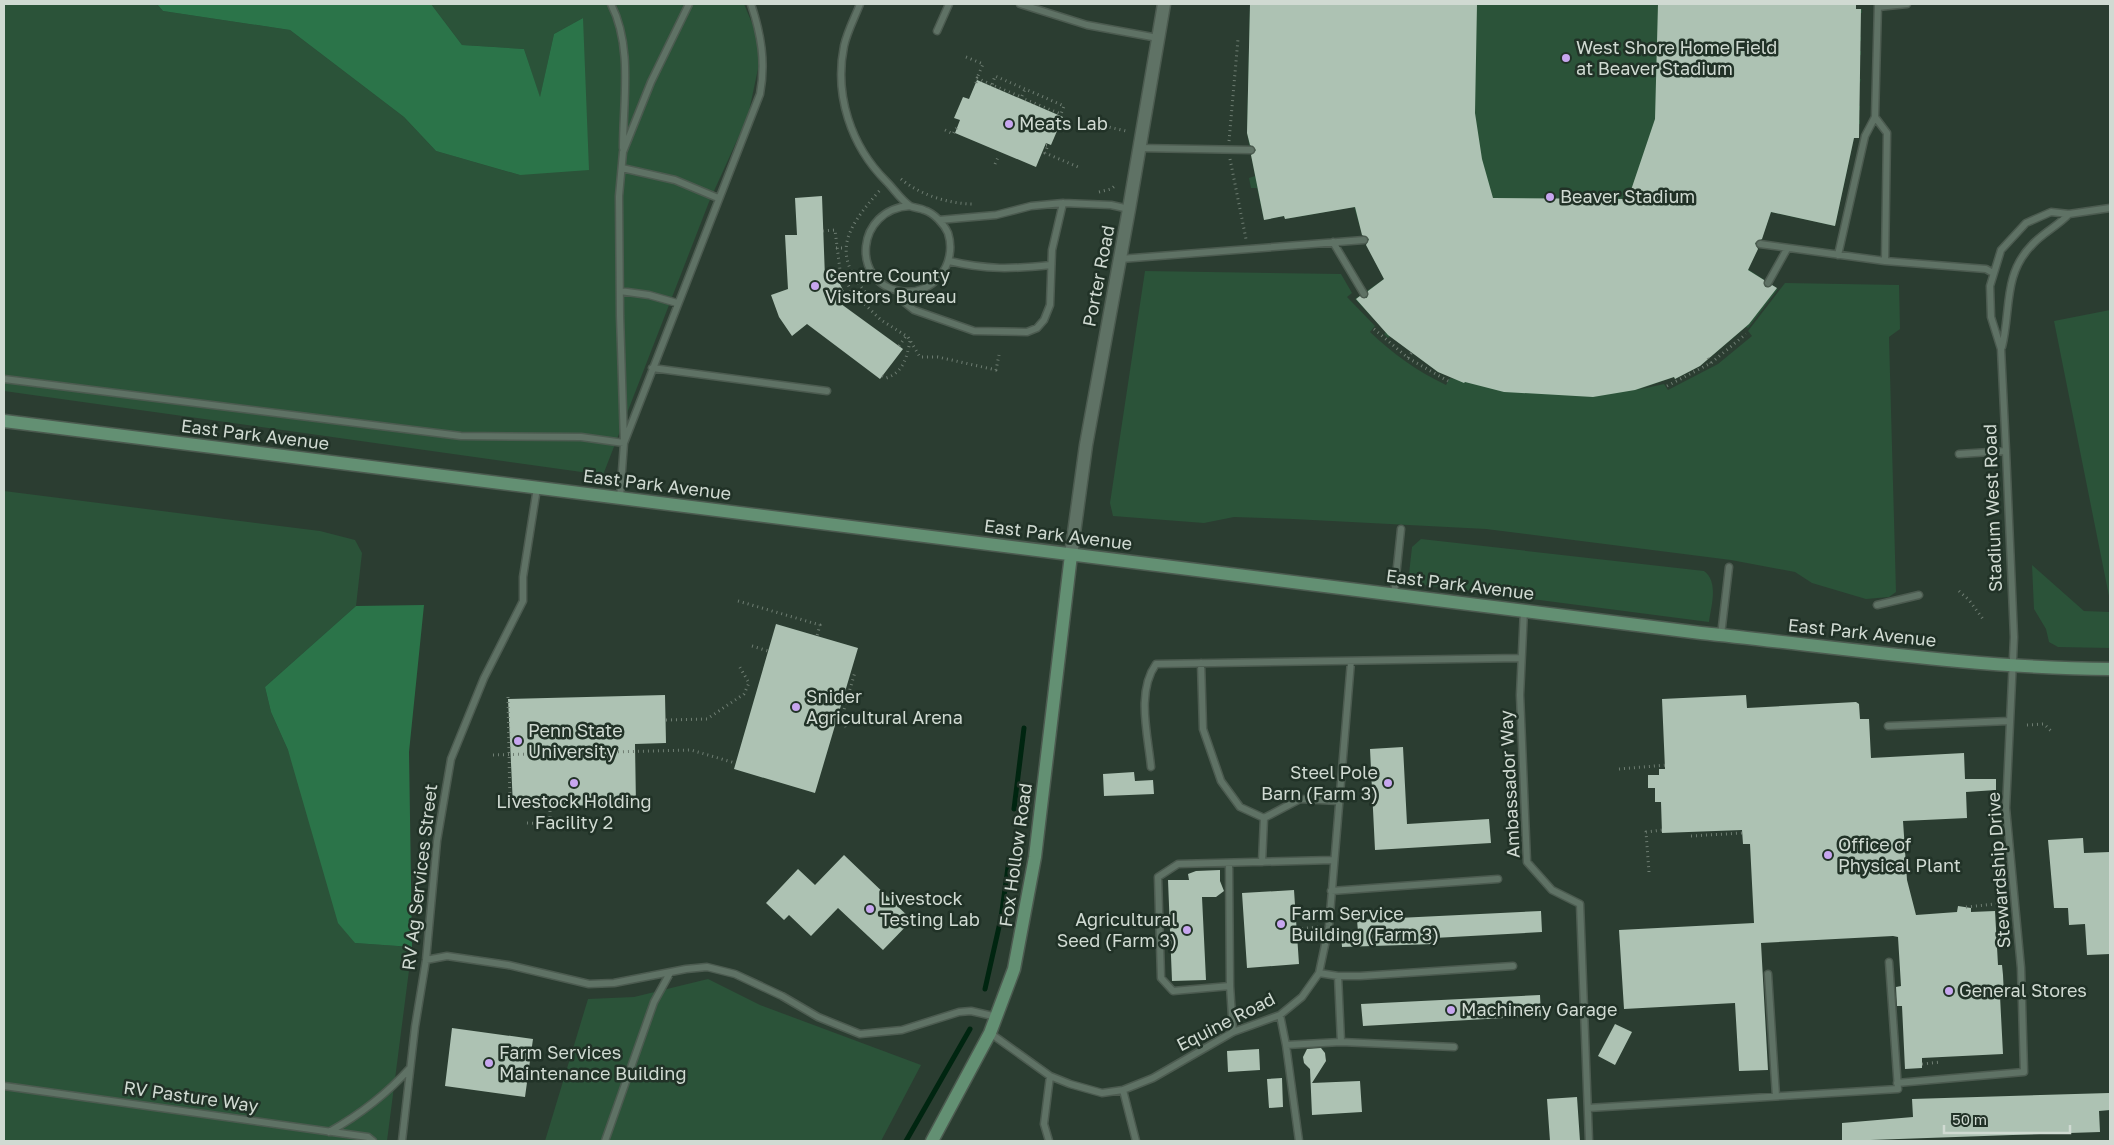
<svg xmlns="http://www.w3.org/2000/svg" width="2114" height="1145" font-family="'Golos Text',sans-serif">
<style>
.green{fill:#2b5339}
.forest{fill:#2b7449}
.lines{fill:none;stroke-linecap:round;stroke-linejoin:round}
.stream{stroke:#002510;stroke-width:5}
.building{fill:#adc2b3}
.service-casing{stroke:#4c5b50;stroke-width:9}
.tertiary-casing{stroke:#4c5b50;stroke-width:15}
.secondary-casing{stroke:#4c5b50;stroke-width:15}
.path{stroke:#6e7d72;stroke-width:3;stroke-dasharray:1 4;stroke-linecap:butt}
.service{stroke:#5f7265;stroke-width:6}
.tertiary{stroke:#5f7265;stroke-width:12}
.secondary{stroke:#639073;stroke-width:12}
.poi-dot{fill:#c7a6ef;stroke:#213227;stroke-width:2}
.labels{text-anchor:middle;stroke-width:5;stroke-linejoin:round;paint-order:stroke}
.poi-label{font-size:18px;fill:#d0dad2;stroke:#213227;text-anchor:start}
.street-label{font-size:18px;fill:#d0dad2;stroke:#213227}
</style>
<rect width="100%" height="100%" fill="#2b3d31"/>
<path class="green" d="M4,4H157L163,11L290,30L404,117L436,151L520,175L583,18L554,34L540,98L524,49L462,45L431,4H744L757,35L759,64L748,116L709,202L603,475L4,391Z
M1250,4H1856V9H1862V13H1856V37H1861V41H1856L1855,51H1861V55H1856L1855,78L1861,79L1860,83H1855L1854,106H1860V110H1854V120H1860V124H1854V134H1859V138H1854L1835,226L1771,212L1760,244L1748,269L1778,289L1775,293L1748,328L1746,327L1700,366L1675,379L1674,377L1637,390L1664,384L1668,390L1718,364L1752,336L1748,331L1785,283L1899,285L1900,329L1889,337L1896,592L1889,597L1866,599L1812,583L1795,572L1731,560L1486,529L1293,519L1234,517L1204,523L1113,516L1110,503L1145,271L1341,274L1352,293L1347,297L1375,326L1370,332C1393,354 1417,371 1446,385L1450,378L1460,380L1438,372L1390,336L1388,338L1384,334L1386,332L1355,299L1384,279L1364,240L1354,207L1285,219L1284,216L1264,220L1257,188H1251L1249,178L1255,176L1247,133Z
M2110,310V595L2109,596L2054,321Z
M4,491L320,531L355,540L362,553L356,606L265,687L271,712L288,750L355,943L412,947L387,1141H4Z
M1421,539L1704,571C1719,582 1711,606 1709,622L1408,583L1412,547Z
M2032,565L2084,611L2110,612V648L2058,647L2049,642L2046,629L2034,609Z
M708,979L760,1005L921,1065L881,1141H545L588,999L634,997Z"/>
<path class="forest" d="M157,4H431L462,45L524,49L540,97L554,34L583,18L589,170L520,175L436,151L404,117L290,30L163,11Z
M424,605L409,752L412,947L355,943L338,923L288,750L271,712L265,687L356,606Z"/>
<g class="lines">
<path class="stream" d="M1014,809L1024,728
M985,989L1001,918L1009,860
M906,1141L970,1029"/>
</g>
<path class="building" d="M1250,4H1477L1475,113L1482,159L1493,198L1628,199L1655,119L1658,4H1856V9H1861L1859,138H1854L1835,226L1771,212L1762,239L1755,243L1758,249L1748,270L1764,280L1765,287L1772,285L1777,288L1749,324L1700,366L1675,379L1674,377L1635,390L1593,397L1504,392L1465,382L1464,383L1438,372L1388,335L1356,299L1360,296L1367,298L1368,291L1384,279L1366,245L1369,239L1362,235L1355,207L1285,219L1284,216L1264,220L1251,155L1256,150L1250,145L1247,133Z
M977,80L1063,117L1051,145L1046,143L1036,167L955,133L960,120L954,118L963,97L969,99Z
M822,196L825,278L834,272L846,296L837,301L903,349L880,379L807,324L792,336L779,317L771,295L788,289L785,235H797L795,198Z
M776,624L858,648L815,793L734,769Z
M665,695L666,743L635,744L636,805L513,806L508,699Z
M1746,695L1747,708L1856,702L1859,704L1860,719H1869L1871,758L1964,753L1965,779H1996V790L1966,792L1967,818L1903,821L1907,880L1916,915L1957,912L1958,906L1971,908V912L1995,911L1998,965H2002L2003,975L2004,996H2000L2003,1054L1922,1058V1068L1905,1069L1902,1006H1897L1896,987L1901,986L1898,937L1893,936L1761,943L1768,1070L1739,1071L1735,1003L1624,1009L1619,930L1754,923L1750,844H1743L1742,830L1662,833L1661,802H1655V788H1648V775H1659V769H1665L1662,699Z
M1403,747L1407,824L1489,819L1491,843L1375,850L1370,749Z
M1134,772L1135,781L1153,780L1154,794L1104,796L1103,774Z
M2083,838L2084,853L2110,852V954L2087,955L2085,924L2069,925L2068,908H2054L2048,840Z
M844,855L912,920L883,950L838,908L811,936L789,915L784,920L766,903L798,869L815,885Z
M1220,870V881L1224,891L1216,897H1202L1206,980L1172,981L1168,880H1189L1188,874L1196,871Z
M1294,890L1299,964L1247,968L1242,893Z
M1541,911L1542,932L1434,938V944L1342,947L1341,933L1358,932L1357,920Z
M1540,995L1541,1016L1363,1026L1361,1004Z
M1615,1024L1632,1032L1615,1065L1598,1056Z
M452,1028L533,1039L525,1097L445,1086Z
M1321,1048L1325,1053L1326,1061L1312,1083L1360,1081L1362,1112L1312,1115L1310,1069L1304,1063L1303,1057L1307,1049Z
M1259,1049L1260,1070L1228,1072L1227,1051Z
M1282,1078L1283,1107L1269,1108L1267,1079Z
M2109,1093L2110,1110L2099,1111L2100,1132L1842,1141V1123L1913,1117L1912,1099Z
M1577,1097L1580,1141H1550L1547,1099Z"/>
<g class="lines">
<g class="service-casing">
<path id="service" d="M611,4C633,47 623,101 623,148
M860,4C855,17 847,32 844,46C834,95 851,146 886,181C894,189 901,200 910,206C914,208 920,208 924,210C934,213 944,224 948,233C958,264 933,297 900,291C850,282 856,209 910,206
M1020,4L1087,25L1158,38
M1878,7L1907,4
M937,31L949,4
M1875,117L1887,133L1885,261
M1139,148L1251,150
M622,168L675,180L718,198
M939,220L996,215L1031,206L1063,203L1111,205L1129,209
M1333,242L1364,294
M1760,244L1885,261L1986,269L1993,273
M1838,255L1865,136L1875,117L1878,4
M1120,259L1364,240
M949,261C987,270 1012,269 1051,265
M1768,283L1787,249
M620,291L649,295L677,303
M900,291L904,302L914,310L974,331L1027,332L1037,328L1044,320L1050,305L1052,250L1063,203
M2002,347C2011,311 2003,275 2031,246C2042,233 2058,226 2069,214
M652,368L827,391
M4,379L461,436L581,437L624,443L760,94C766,62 761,34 751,4
M1959,454L2006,451
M620,498L624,443L620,316L619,196L623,152L651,82L689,4
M1394,595L1401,529
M1877,605L1919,595
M1524,610L1520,695L1527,862L1552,890L1580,904L1589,1141
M1721,635L1729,567
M1201,663L1203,729L1221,781L1240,807L1264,818L1300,799L1339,801
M1888,726L2009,721
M1151,767C1148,735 1136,692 1156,664L1520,658
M1262,862L1264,818
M1229,863L1230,986
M1331,891L1498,879
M426,960L447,956L508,965L589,984L614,983L686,969L707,967L735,974L782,996L818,1017L860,1034L902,1030L959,1012L971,1011L997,1017
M1319,973L1338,976H1360L1513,966
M1768,974L1776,1096
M1338,976L1341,1042L1454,1047
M1280,1015L1286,1045L1299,1141
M1233,1032L1230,986L1173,991L1161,978L1158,877L1178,864L1333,860
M990,1033L1050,1076L1070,1084L1102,1093L1123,1090L1153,1078L1233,1032L1280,1015L1302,997L1319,973L1329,926L1351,661
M1286,1045L1341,1042
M1897,1083L2024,1072L2021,968L2006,808L2014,637L2006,451L2001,349L1991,317L1990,286L2001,250L2026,223L2051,212L2069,214L2110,208
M4,1086L368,1137L373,1141
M1123,1090L1136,1141
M1588,1108L1898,1089L1889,962
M329,1132C361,1114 386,1095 410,1068
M402,1141L415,1027L426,960L437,841L451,759L484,678L523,601V577L537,488
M605,1141L654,1002L670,973
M1049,1141L1044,1124L1050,1076"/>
</g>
<g class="tertiary-casing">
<path id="tertiary" d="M1071,555L1086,445L1129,209L1164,4"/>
</g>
<g class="secondary-casing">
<path id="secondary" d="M4,421L1701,633C1837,647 1973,668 2110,669
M932,1141L990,1033L1014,969L1035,857L1071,555"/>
</g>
<path class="path" d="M966,57L983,64L977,78
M976,83L977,78L992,85
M1019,96L992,85L995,76L1064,106L1061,114L1024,99
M1022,96L1025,89
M1095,124L1126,131
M945,130L953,134L957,127
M1229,141L1238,39
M1046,145H1048L1045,153L1078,167
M1230,159L1246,239
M995,164L999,155
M901,179C920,195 949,204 974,204
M1099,192L1111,189L1116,185
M823,231L835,230L840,270L852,292L881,320L908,337L920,357H938L996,370L999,355
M836,248H846
M840,283L853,276
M875,303C830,256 842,233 881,189
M1374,329L1408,358L1448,381
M899,346L906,336
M1408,358L1412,352
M1708,358L1711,363
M882,376L886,378C903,373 907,357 910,341
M1667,386L1711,363L1746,334
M1959,591L1969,600L1983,619
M738,601L820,625L817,636
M752,646L768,651
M508,697L510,807
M666,720L707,719L744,694L749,683L738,664
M2027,725L2044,724L2052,732
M846,727L841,720L855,672
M493,755L691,750L735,763
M1619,769L1667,765
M527,823L550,824V806
M1691,836L1742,833
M1649,872L1646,832L1662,830
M1966,907L2005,903
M1297,929L1319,927
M1922,1064L1941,1062"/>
<use href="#service" class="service"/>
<use href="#tertiary" class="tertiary"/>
<use href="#secondary" class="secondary"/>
</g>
<g class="poi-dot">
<circle cx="1566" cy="58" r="5"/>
<circle cx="1009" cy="124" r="5"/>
<circle cx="1550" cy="197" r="5"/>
<circle cx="815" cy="286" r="5"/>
<circle cx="796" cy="707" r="5"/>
<circle cx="518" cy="741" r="5"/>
<circle cx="574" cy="783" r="5"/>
<circle cx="1388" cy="783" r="5"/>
<circle cx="1828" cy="855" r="5"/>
<circle cx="870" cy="909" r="5"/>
<circle cx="1281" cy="924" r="5"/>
<circle cx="1187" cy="930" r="5"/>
<circle cx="1949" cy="991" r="5"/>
<circle cx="1451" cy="1010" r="5"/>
<circle cx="489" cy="1063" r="5"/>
</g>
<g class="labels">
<g class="poi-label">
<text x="1576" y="54">West Shore Home Field<tspan x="1576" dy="21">at Beaver Stadium</tspan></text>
<text x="1019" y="130">Meats Lab</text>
<text x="1560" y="203">Beaver Stadium</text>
<text x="825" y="282">Centre County<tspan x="825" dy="21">Visitors Bureau</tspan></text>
<text x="806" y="703">Snider<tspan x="806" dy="21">Agricultural Arena</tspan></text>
<text x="528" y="737">Penn State<tspan x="528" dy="21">University</tspan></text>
<text x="1378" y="779" text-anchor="end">Steel Pole<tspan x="1378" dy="21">Barn (Farm 3)</tspan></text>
<text x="574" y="808" text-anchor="middle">Livestock Holding<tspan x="574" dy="21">Facility 2</tspan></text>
<text x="1838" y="851">Office of<tspan x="1838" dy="21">Physical Plant</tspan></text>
<text x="880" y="905">Livestock<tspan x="880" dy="21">Testing Lab</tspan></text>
<text x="1291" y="920">Farm Service<tspan x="1291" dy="21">Building (Farm 3)</tspan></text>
<text x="1177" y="926" text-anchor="end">Agricultural<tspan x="1177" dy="21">Seed (Farm 3)</tspan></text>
<text x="1959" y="997">General Stores</text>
<text x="1461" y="1016">Machinery Garage</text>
<text x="499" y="1059">Farm Services<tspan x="499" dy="21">Maintenance Building</tspan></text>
</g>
<g class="street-label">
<text transform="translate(1099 276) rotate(-79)" y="6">Porter Road</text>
<text transform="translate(255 435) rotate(7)" y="6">East Park Avenue</text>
<text transform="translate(657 485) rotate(7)" y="6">East Park Avenue</text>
<text transform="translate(1993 508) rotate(-92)" y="6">Stadium West Road</text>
<text transform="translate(1058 535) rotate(7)" y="6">East Park Avenue</text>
<text transform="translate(1460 585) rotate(7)" y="6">East Park Avenue</text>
<text transform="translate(1862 633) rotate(6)" y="6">East Park Avenue</text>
<text transform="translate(1510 784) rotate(-93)" y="6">Ambassador Way</text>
<text transform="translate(1016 855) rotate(-82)" y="6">Fox Hollow Road</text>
<text transform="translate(1999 870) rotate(-94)" y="6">Stewardship Drive</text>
<text transform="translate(420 877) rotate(-83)" y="6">RV Ag Services Street</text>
<text transform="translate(1226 1022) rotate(-27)" y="6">Equine Road</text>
<text transform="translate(191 1097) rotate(8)" y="6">RV Pasture Way</text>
</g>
</g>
<rect width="2114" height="1145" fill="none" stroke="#d0dad2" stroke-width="10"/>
<path d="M1944 1125v8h126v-8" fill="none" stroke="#d0dad2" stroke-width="2.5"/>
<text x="1952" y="1125" font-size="15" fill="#d0dad2" stroke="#213227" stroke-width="4" paint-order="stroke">50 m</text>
</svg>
